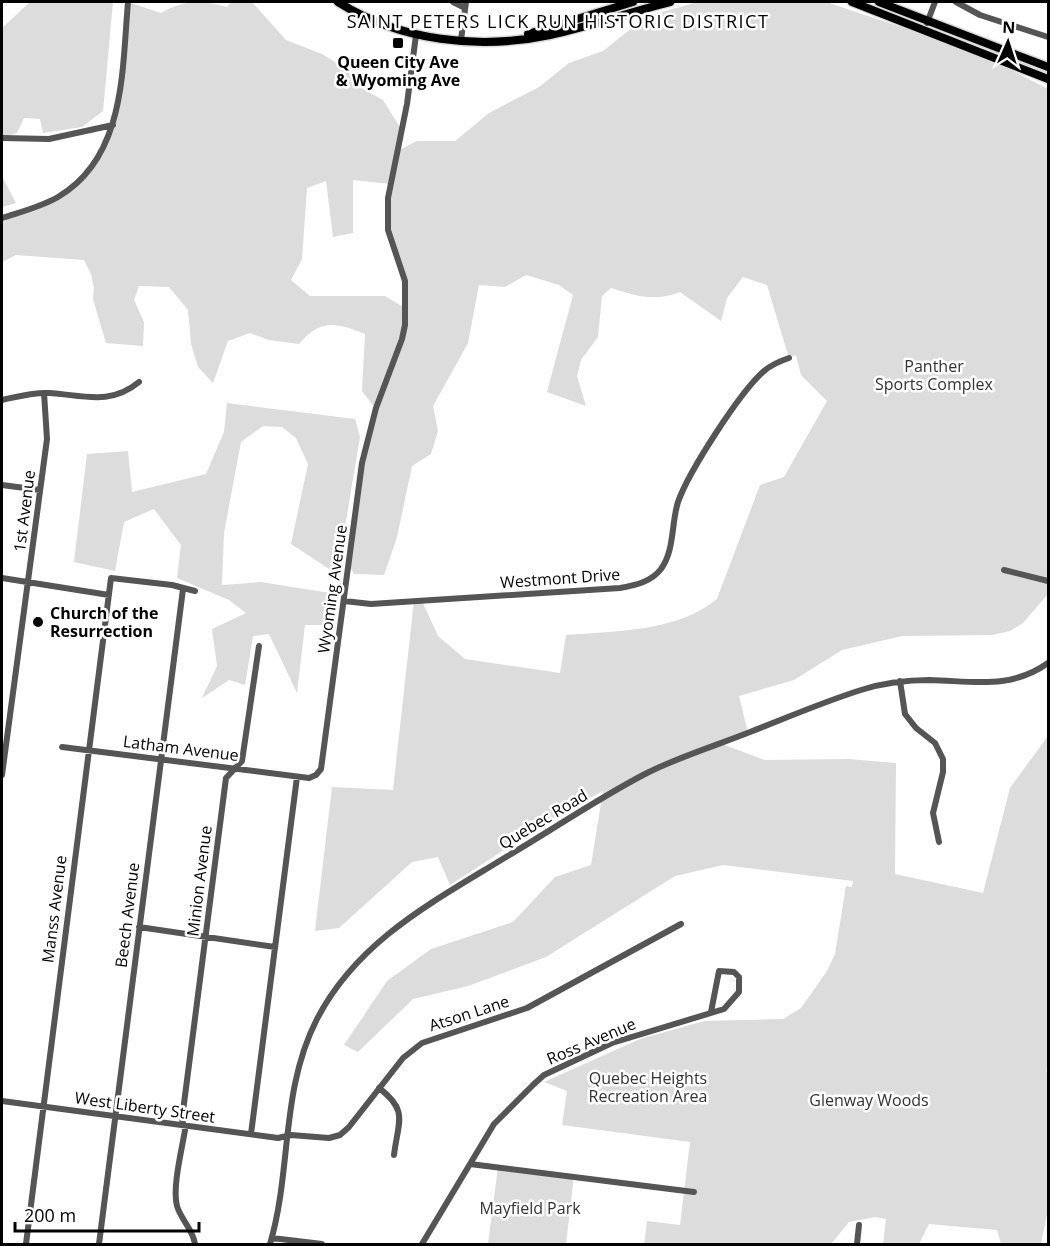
<svg xmlns="http://www.w3.org/2000/svg" width="1050" height="1246" font-family="'Open Sans',sans-serif">
<style>
.green{fill:#dcdcdc;fill-rule:evenodd}
.lines{fill:none;stroke-linecap:round;stroke-linejoin:round}
.major-casing{stroke:#dbdbdb;stroke-width:11}
.minor{stroke:#555;stroke-width:6}
.major{stroke:#000;stroke-width:8}
.poi-dot{fill:#000;stroke:#fff;stroke-width:2}
.labels{text-anchor:middle;stroke-width:5;stroke-linejoin:round;paint-order:stroke}
.poi-label{font-size:16px;font-weight:bold;fill:#000;stroke:#fff}
.park-label{font-size:16px;fill:#333;stroke:#fff}
.street-label{font-size:16px;fill:#000;stroke:#fff}
.neighbourhood-label{font-size:18px;letter-spacing:1.5px;fill:#000;stroke:#fff}
</style>
<rect width="100%" height="100%" fill="#fff"/>
<path class="green" d="M30,2H113L103,111L82,127L43,133L40,119L24,118L17,133L2,138V28Z
M128,2L161,13C184,0 202,0 227,7L231,2H252L286,40L322,54L348,70L361,88L383,100L401,129L397,151L417,141H455L489,113L539,87L569,63L603,51L647,16L698,2H826L922,34L1011,70L1048,89V594L1023,623L1010,631L992,635L902,636L842,650L794,680L739,696L748,733L722,744L765,760L849,759L896,763L895,874L983,893L1010,788L1048,736V1067L1046,1070L1048,1073V1209L1041,1244H1001L997,1230L929,1224L919,1244H883L886,1219L875,1217L849,1222L831,1244H644L647,1221L680,1225L690,1142L562,1125L567,1091L544,1082L640,1039L704,1021L783,1019L801,1008L827,971L835,954L846,886L852,887L853,881L723,865L675,876L546,957L468,986L413,999L358,1052L344,1045L387,981L431,949L513,922L555,877L591,865L603,791L558,815L450,885L438,857L412,862L339,928L315,931L332,787L393,790L414,601H422L438,636L465,659L560,673L566,635C616,631 677,632 717,599L760,485L784,477L827,401L801,375L796,355L789,358L767,285L743,277L727,298L721,321L680,292C654,302 636,296 611,288L602,296L598,337L581,360L577,376L586,406L547,392L573,295L559,285L526,275L505,287L479,285L468,343L433,406L438,431L431,454L412,466L397,537L384,575L354,574L349,565L362,463L375,408L362,391L365,334C337,323 321,318 299,344L269,340L250,333L228,341L213,383L198,367L191,344L188,310L169,287L139,286L134,300L144,322L143,346L106,343L93,299L94,288L91,274L84,260L16,255L2,262V218C19,212 42,207 58,198C123,157 121,69 128,2ZM353,180L390,184L391,236L406,295L405,308L385,296H310L291,280L302,259L307,188L326,181L333,237L353,233Z
M3,178L16,203L2,207V179Z
M227,403L355,419L360,437L337,574L291,544L308,464L296,438L282,427L263,426L241,442L224,533L222,585L261,582L336,594L330,625H305L297,693L269,634L253,636L245,685L229,680L202,698L217,666L212,629L246,613L229,600L177,578L181,545L154,509L124,522L115,571L74,562L87,454L128,451L132,492L206,474L224,432Z
M498,1167L574,1176L566,1244H488Z"/>
<g class="lines">
<g class="major-casing">
<path id="major" d="M338,2C400,41 479,50 550,35C591,26 630,12 670,2
M852,2L1048,79
M879,2L1048,67
M528,34L633,2"/>
</g>
<path class="minor" d="M453,2L465,8
M956,2L980,15L1048,37
M927,23L935,2
M461,40L466,2
M2,138L49,139L113,125
M2,218C20,212 41,207 58,197C126,157 122,69 128,2
M2,400C16,397 33,392 49,393C83,395 110,406 139,382
M2,485L40,490
M1004,570L1048,581
M2,578L109,595
M344,601L371,604L620,588C636,585 651,582 661,569C675,549 671,524 678,502C689,471 740,392 764,371C771,365 780,361 789,358
M900,681L905,714L916,728L935,743L943,759V772L933,813L939,842
M62,747L309,778L316,775L321,769L362,463L376,408L402,339L405,325V281L388,230V198L407,104L416,35
M2,775L47,439L44,393
M139,927L275,947
M379,1088C409,1111 398,1121 394,1155
M2,1101L278,1138L291,1135L329,1138L340,1135L349,1127L403,1058L422,1043L527,1008L681,924
M251,1134L297,777
M470,1164L694,1192
M272,1238L322,1244
M26,1244L111,578L172,585L195,591
M99,1244L183,589
M195,1244C193,1229 181,1220 177,1206C172,1188 182,1149 185,1130L182,1119L226,778L242,761L259,646
M270,1244C292,1170 280,1091 317,1019C358,940 433,902 506,857C552,830 597,799 645,774C678,757 715,746 750,732C786,718 823,702 861,690C883,683 906,680 930,680C973,681 1010,690 1048,663
M422,1244L494,1124L534,1084L544,1075L612,1043L724,1009L739,992V977L734,972L719,971L711,1012
M857,1244L859,1225"/>
<use href="#major" class="major"/>
</g>
<g class="poi-dot">
<rect x="392" y="37" width="12" height="12" rx="3"/>
<circle cx="38" cy="622" r="6"/>
</g>
<g class="labels">
<g class="poi-label">
<text x="398" y="68">Queen City Ave<tspan x="398" dy="18">&amp; Wyoming Ave</tspan></text>
<text x="50" y="619" text-anchor="start">Church of the<tspan x="50" dy="18">Resurrection</tspan></text>
</g>
<g class="park-label">
<text x="934" y="372">Panther<tspan x="934" dy="18">Sports Complex</tspan></text>
<text x="648" y="1084">Quebec Heights<tspan x="648" dy="18">Recreation Area</tspan></text>
<text x="869" y="1106">Glenway Woods</text>
<text x="530" y="1214">Mayfield Park</text>
</g>
<g class="street-label">
<text transform="translate(24 511) rotate(-83)" y="6">1st Avenue</text>
<text transform="translate(560 578) rotate(-4)" y="6">Westmont Drive</text>
<text transform="translate(332 589) rotate(-82)" y="6">Wyoming Avenue</text>
<text transform="translate(181 748) rotate(7)" y="6">Latham Avenue</text>
<text transform="translate(543 819) rotate(-31)" y="6">Quebec Road</text>
<text transform="translate(199 881) rotate(-83)" y="6">Minion Avenue</text>
<text transform="translate(54 909) rotate(-83)" y="6">Manss Avenue</text>
<text transform="translate(127 915) rotate(-83)" y="6">Beech Avenue</text>
<text transform="translate(469 1013) rotate(-18)" y="6">Atson Lane</text>
<text transform="translate(591 1041) rotate(-23)" y="6">Ross Avenue</text>
<text transform="translate(145 1107) rotate(8)" y="6">West Liberty Street</text>
</g>
<g class="neighbourhood-label">
<text x="558" y="28">SAINT PETERS LICK RUN HISTORIC DISTRICT</text>
</g>
</g>
<rect width="1050" height="1246" fill="none" stroke="#000000" stroke-width="6"/>
<g transform="translate(1008 42) rotate(3)" stroke="#ffffff" stroke-width="4.5" paint-order="stroke">
<path d="M0-4.5L10 22L0 15L-10 22Z" fill="#000000"/>
<text y="-9" font-size="16" font-weight="bold" text-anchor="middle" fill="#000000">N</text>
</g>
<path d="M15 1222v9h184v-9" fill="none" stroke="#000000" stroke-width="3"/>
<text x="24" y="1222" font-size="18" fill="#000000" stroke="#ffffff" stroke-width="4.5" paint-order="stroke">200 m</text>
</svg>
